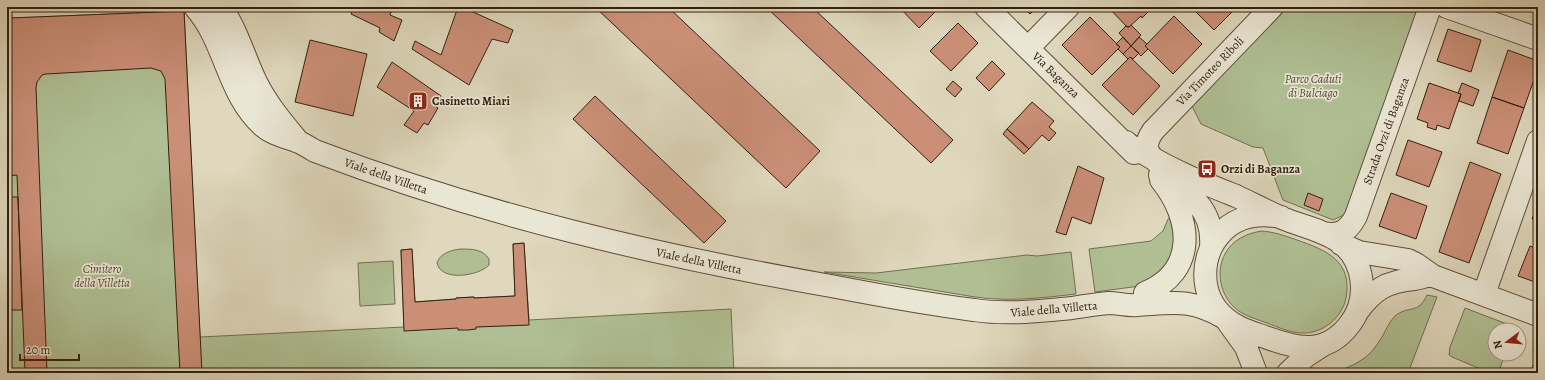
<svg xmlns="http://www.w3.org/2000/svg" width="1545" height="380" font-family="Alegreya,serif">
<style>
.green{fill:#afbf93;stroke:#717051}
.building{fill:#cb8f78;stroke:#33200f}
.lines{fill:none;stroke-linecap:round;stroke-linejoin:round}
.minor-casing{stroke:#5e4e3a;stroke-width:24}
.minor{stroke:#eae6d4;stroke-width:22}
.labels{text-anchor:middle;stroke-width:3.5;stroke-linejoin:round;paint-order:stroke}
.street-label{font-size:12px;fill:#33200f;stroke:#eae6d4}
.park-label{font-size:12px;font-style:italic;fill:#524830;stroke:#eae6d4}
.poi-label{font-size:12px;font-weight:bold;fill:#33200f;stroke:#eae6d4;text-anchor:start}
</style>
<rect width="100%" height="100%" fill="#dfd8bd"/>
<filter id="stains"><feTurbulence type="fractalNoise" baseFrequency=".005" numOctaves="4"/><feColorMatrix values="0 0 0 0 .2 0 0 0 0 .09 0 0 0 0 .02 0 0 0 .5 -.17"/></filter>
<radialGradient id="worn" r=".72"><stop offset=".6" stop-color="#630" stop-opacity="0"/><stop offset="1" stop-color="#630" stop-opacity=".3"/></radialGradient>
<path class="green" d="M1280,7H1424L1352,211L1333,220L1283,200L1263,148L1253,147L1201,124L1189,100Z
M184,11L200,337L404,327L401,250L412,249L415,302L456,299V298L474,297L475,298L515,296L513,244L524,243L529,320L731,309L734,373H7V19L10,18Z
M1173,217L1178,233L1168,265L1140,286L1095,292L1089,249L1151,241L1163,231L1168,219Z
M1262,231C1274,232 1286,236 1297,240C1326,250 1353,261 1346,298C1342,318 1322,334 1302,333C1290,333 1278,327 1267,323C1259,320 1249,317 1242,313C1222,302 1214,274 1225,254C1232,240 1247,233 1262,231Z
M461,249C471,249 483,249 489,259V265C479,276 441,282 437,263C440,253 452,250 461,249Z
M1071,252L1076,294C1041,298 1010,302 975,297L824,272L876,273L1027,255L1037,256Z
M393,261L395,304L360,306L358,263Z
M1427,295L1437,297L1408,373H1334C1358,363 1368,360 1382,337C1386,330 1389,322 1395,316C1408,305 1418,315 1427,295Z
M1465,308L1515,327L1514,330H1495V354H1505L1500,368L1496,373H1490L1452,357L1449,355L1450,347Z
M1538,352V364L1535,373H1530Z"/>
<path class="building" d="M354,7H393L390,15L402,20L394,41L379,32L380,28L351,14Z
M458,7H462L513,30L508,43L492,39L469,85L412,49L415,41L441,55Z
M504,7H514L513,11Z
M595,7H668L820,151L786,188Z
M766,7H812L953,140L931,163Z
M899,7H930L935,12L919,28Z
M1023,7H1037L1030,14Z
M1108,7H1153L1142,18L1141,16L1129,27H1127Z
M1191,7H1237L1214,30Z
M184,11L202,373H180L165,79L161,71L151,68L46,74L42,75L37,82L36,88L47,373H25L17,175L7,176V25H10V18Z
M1174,16L1202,44L1173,74L1145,46Z
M1090,17L1120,47L1092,75L1062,45Z
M958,23L978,43L951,71L930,51Z
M1131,25L1141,35L1131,46L1119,33L1126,26L1129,27Z
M1448,29L1481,40L1471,72L1437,61Z
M1123,37L1131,46L1123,54L1118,49L1120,47L1116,44Z
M1139,37L1147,44L1145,46L1148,49L1141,56L1131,46Z
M310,40L367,54L353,116L295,102Z
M1131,46L1139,53L1133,59L1130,57L1128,59L1123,54Z
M1508,50L1538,61V68L1524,108L1492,97Z
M1130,57L1160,86L1133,115L1102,85Z
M992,61L1005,74L989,91L976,78Z
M392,62L441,96L435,106L438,108L428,125L424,123L417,133L404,125L414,111L377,87Z
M953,81L962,89L955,97L946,89Z
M1429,83L1461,94L1449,129L1437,125L1436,130L1427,127L1428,123L1417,119Z
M1462,83L1479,90L1473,106L1459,101L1461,94L1458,93Z
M595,96L726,221L704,243L573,119Z
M1492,97L1524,108L1508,154L1477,143Z
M1032,102L1054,121L1049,127L1056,133L1049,141L1042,135L1029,149L1007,129Z
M1007,129L1029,149L1024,154L1003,134Z
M1408,140L1442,152L1429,187L1396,175Z
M1470,162L1501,174L1469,263L1439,252Z
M1078,166L1104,178L1091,224L1072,217L1066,235L1056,232Z
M1308,193L1323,199L1319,211L1304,205Z
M1391,193L1427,206L1416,239L1379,226Z
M7,197H18L22,310H7Z
M1538,203V221L1532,219Z
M524,243L529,325L476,327V329L468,330H458V328L404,331L401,250L412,249L415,302L456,299V298L474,297V298L515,296L513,244Z
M1530,246L1538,249V283L1518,276Z"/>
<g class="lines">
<g class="minor-casing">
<path id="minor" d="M195,7C226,42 227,94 263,126C273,135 287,137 299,142C305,145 310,148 315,151C484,215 654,255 831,286C878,295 926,304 974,310C1007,315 1039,311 1072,308C1084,306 1097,304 1109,303C1118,303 1128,306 1137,305C1172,303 1190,298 1223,317
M221,7C237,30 244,57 256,82C267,104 281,121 297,140
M986,7L1134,153
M1447,7L1538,39
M1028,48L1068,7
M1126,142C1132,148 1140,151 1147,155C1175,172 1206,184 1236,196C1251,203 1266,211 1282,218C1301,226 1323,230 1340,242C1365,261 1369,299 1350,324C1326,356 1297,349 1265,337C1251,332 1236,328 1225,318C1199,296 1199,255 1223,231C1238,216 1260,213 1281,217
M1156,161C1144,151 1145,143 1153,131L1272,7
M1160,175C1190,193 1214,209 1211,247
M1323,233C1339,237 1349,230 1356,216L1430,7
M1341,244L1359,252L1408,260L1416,264L1433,276L1538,315
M1145,293C1198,271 1192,218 1161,180
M1484,294L1538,141
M1357,312C1373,290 1387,281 1415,279C1421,278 1427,275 1433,276
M1228,322L1246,347L1256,373
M1288,373L1306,356L1323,345"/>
</g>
<use href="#minor" class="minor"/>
</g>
<defs>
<g id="building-square" transform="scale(1)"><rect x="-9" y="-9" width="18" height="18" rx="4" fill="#8f2418" stroke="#eae6d4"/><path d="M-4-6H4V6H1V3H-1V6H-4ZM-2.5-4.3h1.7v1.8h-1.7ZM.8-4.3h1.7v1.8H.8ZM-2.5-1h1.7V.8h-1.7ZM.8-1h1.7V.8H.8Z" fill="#fff"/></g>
<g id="bus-square" transform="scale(1)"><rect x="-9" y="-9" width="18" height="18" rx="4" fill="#8f2418" stroke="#eae6d4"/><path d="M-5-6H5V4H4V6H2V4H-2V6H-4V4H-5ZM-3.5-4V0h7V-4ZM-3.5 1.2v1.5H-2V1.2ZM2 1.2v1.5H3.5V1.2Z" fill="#fff"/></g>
</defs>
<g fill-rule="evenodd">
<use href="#building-square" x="418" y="101"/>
<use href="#bus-square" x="1207" y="169"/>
</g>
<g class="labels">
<g class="street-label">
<text transform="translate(1210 71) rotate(-46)" y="4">Via Timoteo Riboli</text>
<text transform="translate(1056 75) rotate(44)" y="4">Via Baganza</text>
<text transform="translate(1386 131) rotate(-70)" y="4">Strada Orzi di Baganza</text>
<text transform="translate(386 176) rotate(19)" y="4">Viale della Villetta</text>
<text transform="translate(699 261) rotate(12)" y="4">Viale della Villetta</text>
<text transform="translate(1054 309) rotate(-5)" y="4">Viale della Villetta</text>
</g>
<g class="park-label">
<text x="1313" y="83">Parco Caduti<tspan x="1313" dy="14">di Bulciago</tspan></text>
<text x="102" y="273">Cimitero<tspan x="102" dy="14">della Villetta</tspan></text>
</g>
<g class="poi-label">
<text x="432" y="105">Casinetto Miari</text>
<text x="1221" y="173">Orzi di Baganza</text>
</g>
</g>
<rect width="1545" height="380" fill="none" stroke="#dfd8bd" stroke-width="24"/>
<rect x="8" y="8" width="1529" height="364" fill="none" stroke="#33200f" stroke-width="2"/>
<rect x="12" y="12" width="1521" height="356" fill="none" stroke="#33200f"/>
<g transform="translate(1507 342) rotate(254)"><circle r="19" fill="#eae6d4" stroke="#a19785"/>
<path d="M0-3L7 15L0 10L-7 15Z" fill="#8f2418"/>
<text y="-6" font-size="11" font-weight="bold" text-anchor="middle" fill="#33200f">N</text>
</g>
<path d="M20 354v6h59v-6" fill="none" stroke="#33200f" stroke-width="2"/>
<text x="26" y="354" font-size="12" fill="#33200f" stroke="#eae6d4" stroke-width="3" paint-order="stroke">20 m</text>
<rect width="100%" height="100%" filter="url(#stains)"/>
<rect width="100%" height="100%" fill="url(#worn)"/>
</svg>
